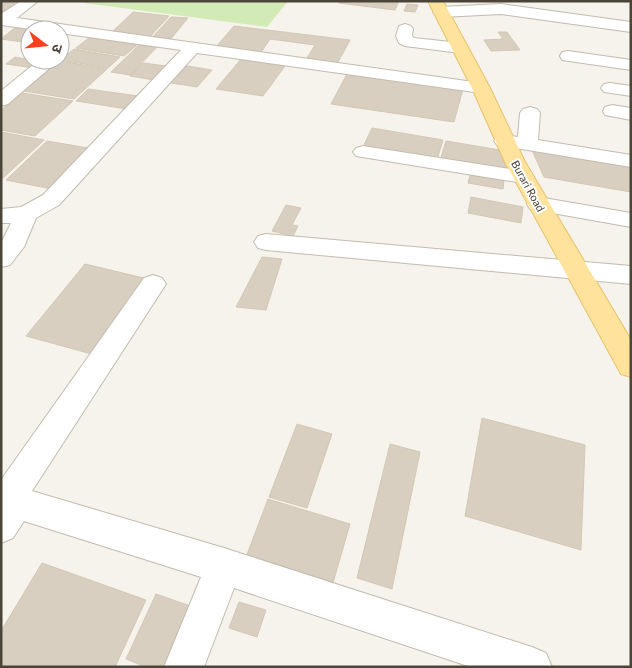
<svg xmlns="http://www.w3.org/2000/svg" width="632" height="668" font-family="Lato,'Noto Sans Devanagari',sans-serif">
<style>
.green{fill:#d2eab5}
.building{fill:#d8cfc1;stroke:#d3c7b4}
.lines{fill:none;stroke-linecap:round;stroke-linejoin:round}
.minor-casing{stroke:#c2bbae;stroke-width:2}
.major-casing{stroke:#e6c16a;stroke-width:2}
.minor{fill:#fff;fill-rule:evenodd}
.major{fill:#ffe39c;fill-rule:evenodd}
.labels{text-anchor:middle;stroke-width:4;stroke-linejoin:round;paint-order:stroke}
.far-street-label{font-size:11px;fill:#4b4439;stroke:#fff}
</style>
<rect width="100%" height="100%" fill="#f6f3ec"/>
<path class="green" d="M86,1H288L267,27L84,3Z"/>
<path class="building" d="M1,1H27L1,17Z
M340,1H399L395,10L339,3Z
M407,4L418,5L415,12L404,11Z
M133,12L169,16L148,39L110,34Z
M171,17L188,18L169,41L151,39Z
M17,26L46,30H30V43L1,39Z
M234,26L350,40L337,64L306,60L315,45L270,39L260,54L215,48Z
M498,32H507L520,50L491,51L484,40L503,39Z
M90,37L137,45L124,56L76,48Z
M140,44L158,46L130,75L111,72Z
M74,49L120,57L108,68L61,60Z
M15,57L30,60L41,62L33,68L6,64Z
M241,59L285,66L263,96L216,89Z
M60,61L107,69L74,99L24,91Z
M143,63L166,66L154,80L130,76Z
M181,65L212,70L197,87L165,82Z
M348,72L463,89L454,122L331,104Z
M88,89L138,96L127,109L76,101Z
M22,93L73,101L35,136L1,130V110Z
M372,128L443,140L437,160L363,147Z
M1,132L44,140L2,179H1Z
M47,141L94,149L57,190L6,180Z
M446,141L500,150L508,173L440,161Z
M531,148L630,163L631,192L544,177Z
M470,175L504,180L503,189L468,183Z
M471,197L523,207L521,223L468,213Z
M286,205L301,208L292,225L298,226L293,236L272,231Z
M262,257L282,259L266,310L236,307Z
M85,264L152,280L99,356L26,336Z
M482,418L585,445L581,550L465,516Z
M297,424L332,434L307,508L269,497Z
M390,444L420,452L392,589L357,578Z
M268,499L350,524L330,593L243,565Z
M42,563L146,600L115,667H1V631Z
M156,594L199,609L175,667H146L126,659Z
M239,602L266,610L257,637L229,628Z"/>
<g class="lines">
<g class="minor-casing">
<path id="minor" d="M21,1H38L17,18L481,83L487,84L490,88L487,92L481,93L197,53L59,205L36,218L24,247L10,265L1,267V243L11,223H1V209L21,207L43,195L181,50L60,33V30H38L1,25V14Z
M501,4L631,22V32L501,14L441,17L436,15L433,12L436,9L441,7Z
M405,24L411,26L413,29L412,36L414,38L460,43L466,44L468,48L466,52L460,53L405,46L399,43L396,36L399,26Z
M568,51L631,60V70L562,60L560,56L562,52Z
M39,60H59L8,104L1,106V91Z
M610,83L631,86V96L604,92L601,88L604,84Z
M612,105L631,108V120L605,115L603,111L605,107Z
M530,107L537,109L540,113L538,140L631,155V167L497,145L494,141L497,137L504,135L518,137L520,113L523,109Z
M363,146L523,171L531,172L534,177L531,182L523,183L356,156L353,152L356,148Z
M538,197L631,213V227L530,209L527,204L530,199Z
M266,234L631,266V284L266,250L258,248L254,242L258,236Z
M153,275L162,278L166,284L32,491L224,548L532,647L546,653L552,667H471L234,588L204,667H164L201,577L24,521L13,538L1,543V480L144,278Z"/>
</g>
<g class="major-casing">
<path id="major" d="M428,1H443L490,88L525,162L631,340V377L621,374L505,162L472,88Z"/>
</g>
<use href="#minor" class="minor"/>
<use href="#major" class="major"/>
</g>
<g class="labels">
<g class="far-street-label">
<text transform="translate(528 186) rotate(61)" y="4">Burari Road</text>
</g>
</g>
<rect width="632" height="668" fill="none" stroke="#4b4439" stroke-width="5"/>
<g transform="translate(45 45) rotate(106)"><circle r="24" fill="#ffffff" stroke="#b7b4b0"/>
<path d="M0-4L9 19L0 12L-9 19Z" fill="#fc3f1d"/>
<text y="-8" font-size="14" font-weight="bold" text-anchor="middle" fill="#4b4439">उ</text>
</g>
</svg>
